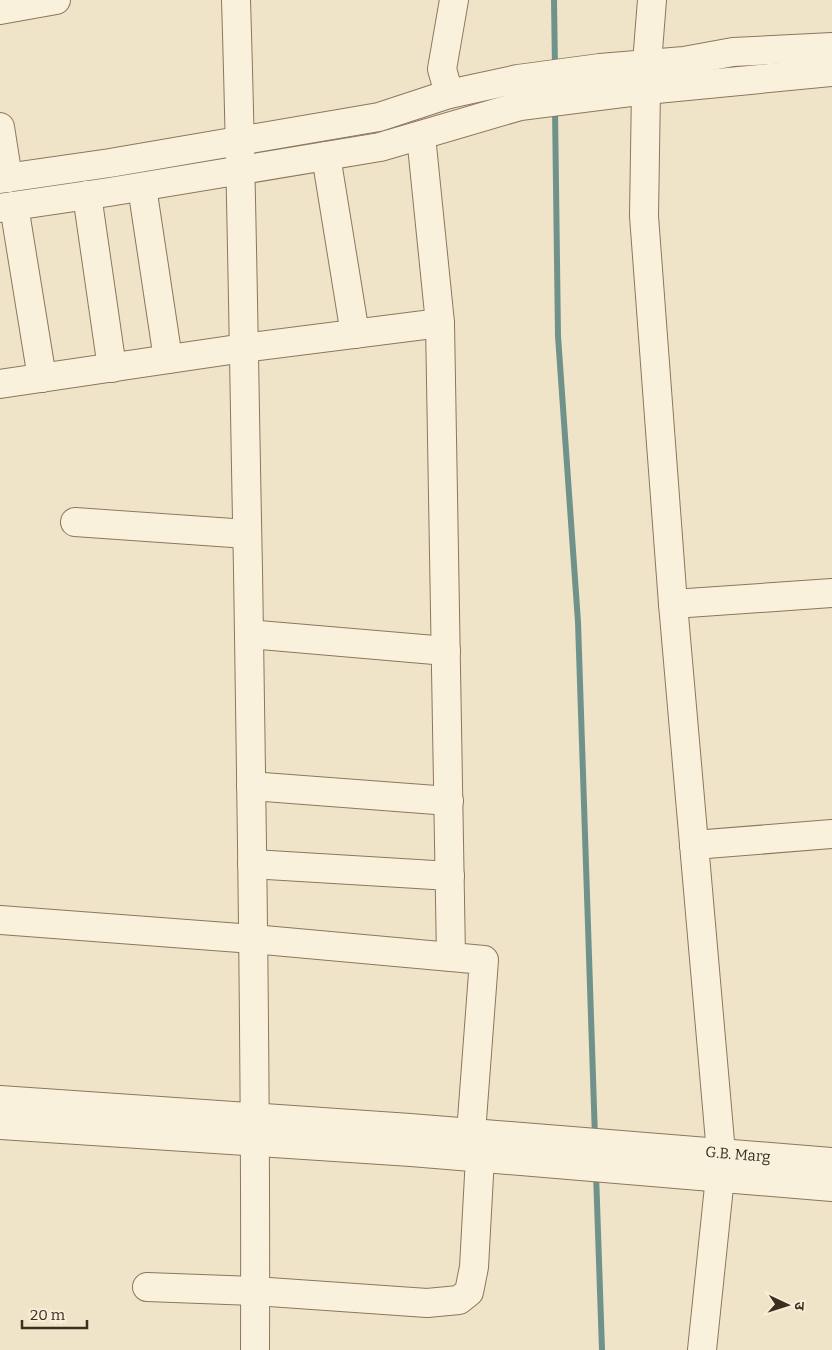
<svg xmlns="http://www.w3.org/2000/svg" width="832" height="1350" font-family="Bitter,'Noto Sans Devanagari',serif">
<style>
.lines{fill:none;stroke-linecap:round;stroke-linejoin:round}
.stream{stroke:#6f938a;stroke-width:6}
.minor-casing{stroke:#8d765c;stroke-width:30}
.minor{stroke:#faf1dc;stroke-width:28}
.labels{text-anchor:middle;stroke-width:4;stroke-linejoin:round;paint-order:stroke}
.street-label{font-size:15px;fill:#3d2e20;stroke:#f7eed8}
</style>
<rect width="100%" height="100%" fill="#f0e4c8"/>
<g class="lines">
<path class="stream" d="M554,0L555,69
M555,109L558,336L578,622L595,1138
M596,1173L602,1350"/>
<g class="minor-casing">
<g id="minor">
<path d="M236,0C242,190 244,380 248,570C252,830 256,1090 255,1350"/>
<path d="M0,10L56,0"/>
<path d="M647,63L652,0"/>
<path d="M646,90L644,216L673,604L721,1153L720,1177L702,1350"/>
<path d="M449,94L442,69L454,0"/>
<path d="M0,127L8,178"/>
<path d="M421,136L440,323L451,957"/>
<path d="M326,156L355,334"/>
<path d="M0,179L110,163L379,117L449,94L518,79L600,68L684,61L733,52L832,47"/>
<path d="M142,187L168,359"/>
<path d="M87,195L112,368"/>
<path d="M14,206L42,378"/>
<path d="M0,208L109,192L380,147L520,106L646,90L832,72"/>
<path d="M0,384L244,348L440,323"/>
<path d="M75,522L247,534"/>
<path d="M673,604L832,593"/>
<path d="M249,634L446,651"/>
<path d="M251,786L449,801"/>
<path d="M694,845L832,834"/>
<path d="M252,864L450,876"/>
<path d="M0,920L253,939L484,960L471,1133"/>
<path id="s1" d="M0,1100L410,1128L832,1162"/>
<path d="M0,1125L411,1152L832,1187"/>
<path d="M147,1287L254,1291L427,1303L459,1300L469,1292L474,1267L481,1139"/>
</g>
</g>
<use href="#minor" class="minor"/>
</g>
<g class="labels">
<g class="street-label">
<text dy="5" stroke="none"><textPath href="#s1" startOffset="740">G.B. Marg</textPath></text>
</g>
</g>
<g transform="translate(787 1305) rotate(94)" stroke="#f7eed8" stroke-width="4" paint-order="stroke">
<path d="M0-4L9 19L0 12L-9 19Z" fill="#3d2e20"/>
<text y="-8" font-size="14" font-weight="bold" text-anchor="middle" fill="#3d2e20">उ</text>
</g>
<path d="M22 1320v8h65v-8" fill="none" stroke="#3d2e20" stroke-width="2.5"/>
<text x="30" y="1320" font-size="15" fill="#3d2e20" stroke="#f7eed8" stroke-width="4" paint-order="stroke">20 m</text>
</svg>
